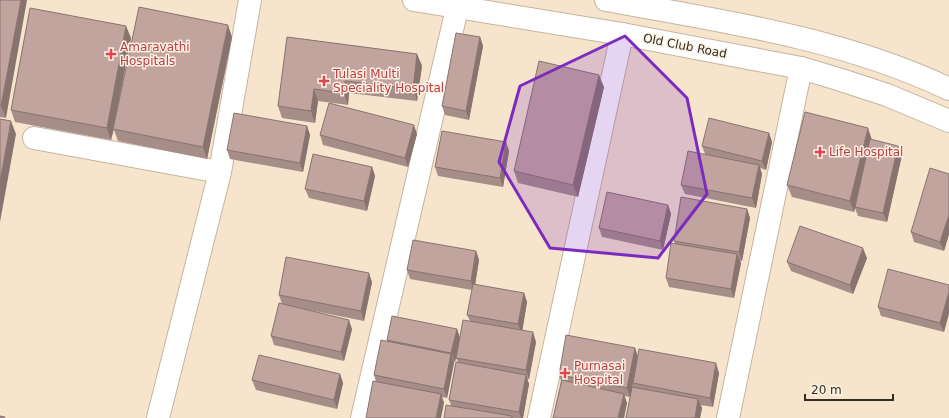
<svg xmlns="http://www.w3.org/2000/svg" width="949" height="418" font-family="'DejaVu Sans',sans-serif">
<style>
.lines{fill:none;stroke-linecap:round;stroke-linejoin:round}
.street-casing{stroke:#c6b59f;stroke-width:24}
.secondary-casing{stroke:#c6b59f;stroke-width:24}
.street{stroke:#fff;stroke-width:22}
.secondary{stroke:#fff;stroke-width:22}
.wall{fill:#a78d88}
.shaded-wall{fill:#88736f}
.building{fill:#c2a49e;stroke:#88736f}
.marked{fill:#7b2cbf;fill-opacity:0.2;stroke:#7b2cbf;stroke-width:3;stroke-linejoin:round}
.health-dot{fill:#e0444e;stroke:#fdf2e4;stroke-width:1.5}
.labels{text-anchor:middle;stroke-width:3;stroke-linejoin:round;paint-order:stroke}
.street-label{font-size:12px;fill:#342d24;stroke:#fdf2e4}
.health-label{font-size:12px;fill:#be3a42;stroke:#fdf2e4;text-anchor:start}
</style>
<rect width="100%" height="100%" fill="#f6e4cc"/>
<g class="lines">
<g class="street-casing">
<path id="street" d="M34,138L220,172
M158,418L220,172L250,0
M362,418L459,0
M539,418L622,34
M728,418L801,68"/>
</g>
<g class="secondary-casing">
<path id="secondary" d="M414,0L622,34L801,68L838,79L887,95L949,121
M606,0C722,21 842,38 949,89"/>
</g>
<use href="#street" class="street"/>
<use href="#secondary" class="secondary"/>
</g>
<path class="wall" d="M0,0L6,118L0,117Z
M232,37L207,159L118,141L114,130L111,140L15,122L11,110L131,38L117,111Z
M287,37L417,54L422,66L417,101L349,93L348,105L318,101L315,123L282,118L278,106Z
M480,37L483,46L469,120L445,115L442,106Z
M604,87L578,197L518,183L514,171Z
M307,126L310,135L303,172L230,159L227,150Z
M769,133L772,142L766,170L760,168L762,174L756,208L685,194L681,185L705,154L702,146Z
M417,134L408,167L323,145L320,135Z
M872,140L902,155L887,222L858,216L855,208L854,212L792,197L787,185Z
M506,142L509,151L503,187L438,176L435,167Z
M372,167L375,176L367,211L309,198L305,189Z
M949,174V234L944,251L914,242L911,232Z
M668,205L671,214L663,250L602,237L599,228Z
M747,209L750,218L742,261H740L741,263L734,298L669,287L666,278L675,243L674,241Z
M476,251L479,260L475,285L524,293L527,302L522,331L536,342L529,379H527L529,384L523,418H444L451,405L449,400L458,362L456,358L458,348L455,362H453L454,363L447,398L442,397L444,403L376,382L374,375L387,341V340L457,329L460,338L470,321L467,315L472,290L410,279L407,270Z
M867,258L853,294L791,271L787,262Z
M372,282L364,321L299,308L352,329L344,361L274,345L271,336L282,304L279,295Z
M949,285L944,332L881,316L878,307Z
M635,348L638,356L719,373L713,407L700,405L702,408L700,418H626L630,397L624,396L627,403L624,418H553L561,381L559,375Z
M340,374L343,383L337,409L256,390L252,380Z"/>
<path class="shaded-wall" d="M21,0H27L6,118L1,106Z
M228,25L232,37L207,159L203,147Z
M126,26L131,38L111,140L107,128Z
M480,37L483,46L469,120L466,111Z
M417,54L422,66L417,101L413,89Z
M599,75L604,87L578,197L573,185Z
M345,81L349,93L348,105L344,93Z
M314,89L318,101L315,123L311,111Z
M11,121L16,134L0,222V182Z
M414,125L417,134L408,167L405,158Z
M307,126L310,135L303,172L300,163Z
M868,128L872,140L854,212L850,201Z
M769,133L772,142L766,170L762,161Z
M506,142L509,151L503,187L500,178Z
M898,146L902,155L887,222L883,213Z
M759,165L762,174L756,208L752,198Z
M372,167L375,176L367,211L364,201Z
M668,205L671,214L663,250L660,241Z
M747,209L750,218L742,261L739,252Z
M949,215V234L944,251L940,242Z
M863,248L867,258L853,294L850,285Z
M476,251L479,260L474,291L471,281Z
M737,254L741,263L734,298L731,289Z
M369,273L372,282L364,321L361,311Z
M949,292V314L944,332L940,323Z
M524,293L527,302L522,333L518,324Z
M349,320L352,329L344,361L341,352Z
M457,329L460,339L455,362L451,353Z
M533,332L536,342L529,379L526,370Z
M635,348L638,358L630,397L627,388Z
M451,354L454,363L447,398L444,389Z
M716,363L719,373L713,407L710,398Z
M340,374L343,383L337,409L334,400Z
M526,375L529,384L523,418H521L519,412Z
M441,394L444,403L441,418H436Z
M624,394L627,403L624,418H618Z
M698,399L702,408L700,418H695Z"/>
<path class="building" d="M0,0H21L1,106H0Z
M139,7L228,25L203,147L113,129Z
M30,8L126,26L107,128L11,110Z
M456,33L480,37L466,111L442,106Z
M287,37L417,54L413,89L345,81L344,93L314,89L311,111L278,106Z
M539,61L599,75L573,185L514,171Z
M329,103L414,125L405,158L320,135Z
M805,112L868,128L850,201L787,185Z
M234,113L307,126L300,163L227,150Z
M709,118L769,133L762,161L702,146Z
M0,119L11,121L0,182Z
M442,131L506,142L500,178L435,167Z
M870,139L898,146L883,213L855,207Z
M688,151L759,165L752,198L681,185Z
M313,154L372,167L364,201L305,189Z
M930,168L949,174V215L940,242L911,232Z
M607,192L668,205L660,241L599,228Z
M681,197L747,209L739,252L674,241Z
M800,226L863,248L850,285L787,262Z
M413,240L476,251L471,281L407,270Z
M671,243L737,254L731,289L666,278Z
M286,257L369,273L361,311L279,295Z
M888,269L949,285V292L940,323L878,307Z
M473,284L524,293L518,324L467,315Z
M279,303L349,320L341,352L271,336Z
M392,316L457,329L451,353L387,340Z
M463,320L533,332L526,370L456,358Z
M566,335L635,348L627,388L559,375Z
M381,340L451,354L444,389L374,375Z
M639,349L716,363L710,398L633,383Z
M259,355L340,374L334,400L252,380Z
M456,362L526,375L519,412L449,400Z
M562,380L624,394L618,418H553Z
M373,381L441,394L436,418H366Z
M632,387L698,399L695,418H626Z
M446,405L512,416V418H444Z
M0,416L5,417V418H0Z"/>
<path class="marked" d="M625,36L687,98L707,194L658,258L550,248L499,162L520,86Z"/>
<g class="health-dot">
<path d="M109 48h4v4h4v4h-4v4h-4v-4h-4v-4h4z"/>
<path d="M322 75h4v4h4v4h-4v4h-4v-4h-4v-4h4z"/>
<path d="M818 146h4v4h4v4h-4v4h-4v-4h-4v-4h4z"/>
<path d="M563 367h4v4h4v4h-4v4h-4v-4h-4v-4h4z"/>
</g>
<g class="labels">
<g class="street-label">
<text transform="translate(685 46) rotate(11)" y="4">Old Club Road</text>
</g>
<g class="health-label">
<text x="120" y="51">Amaravathi<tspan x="120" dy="14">Hospitals</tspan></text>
<text x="333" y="78">Tulasi Multi<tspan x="333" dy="14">Speciality Hospital</tspan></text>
<text x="829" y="156">Life Hospital</text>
<text x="574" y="370">Purnasai<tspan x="574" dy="14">Hospital</tspan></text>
</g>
</g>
<path d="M805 394v6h88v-6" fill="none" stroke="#342d24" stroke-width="2"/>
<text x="811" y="394" font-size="12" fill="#342d24" stroke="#fdf2e4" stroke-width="3" paint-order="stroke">20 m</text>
</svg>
